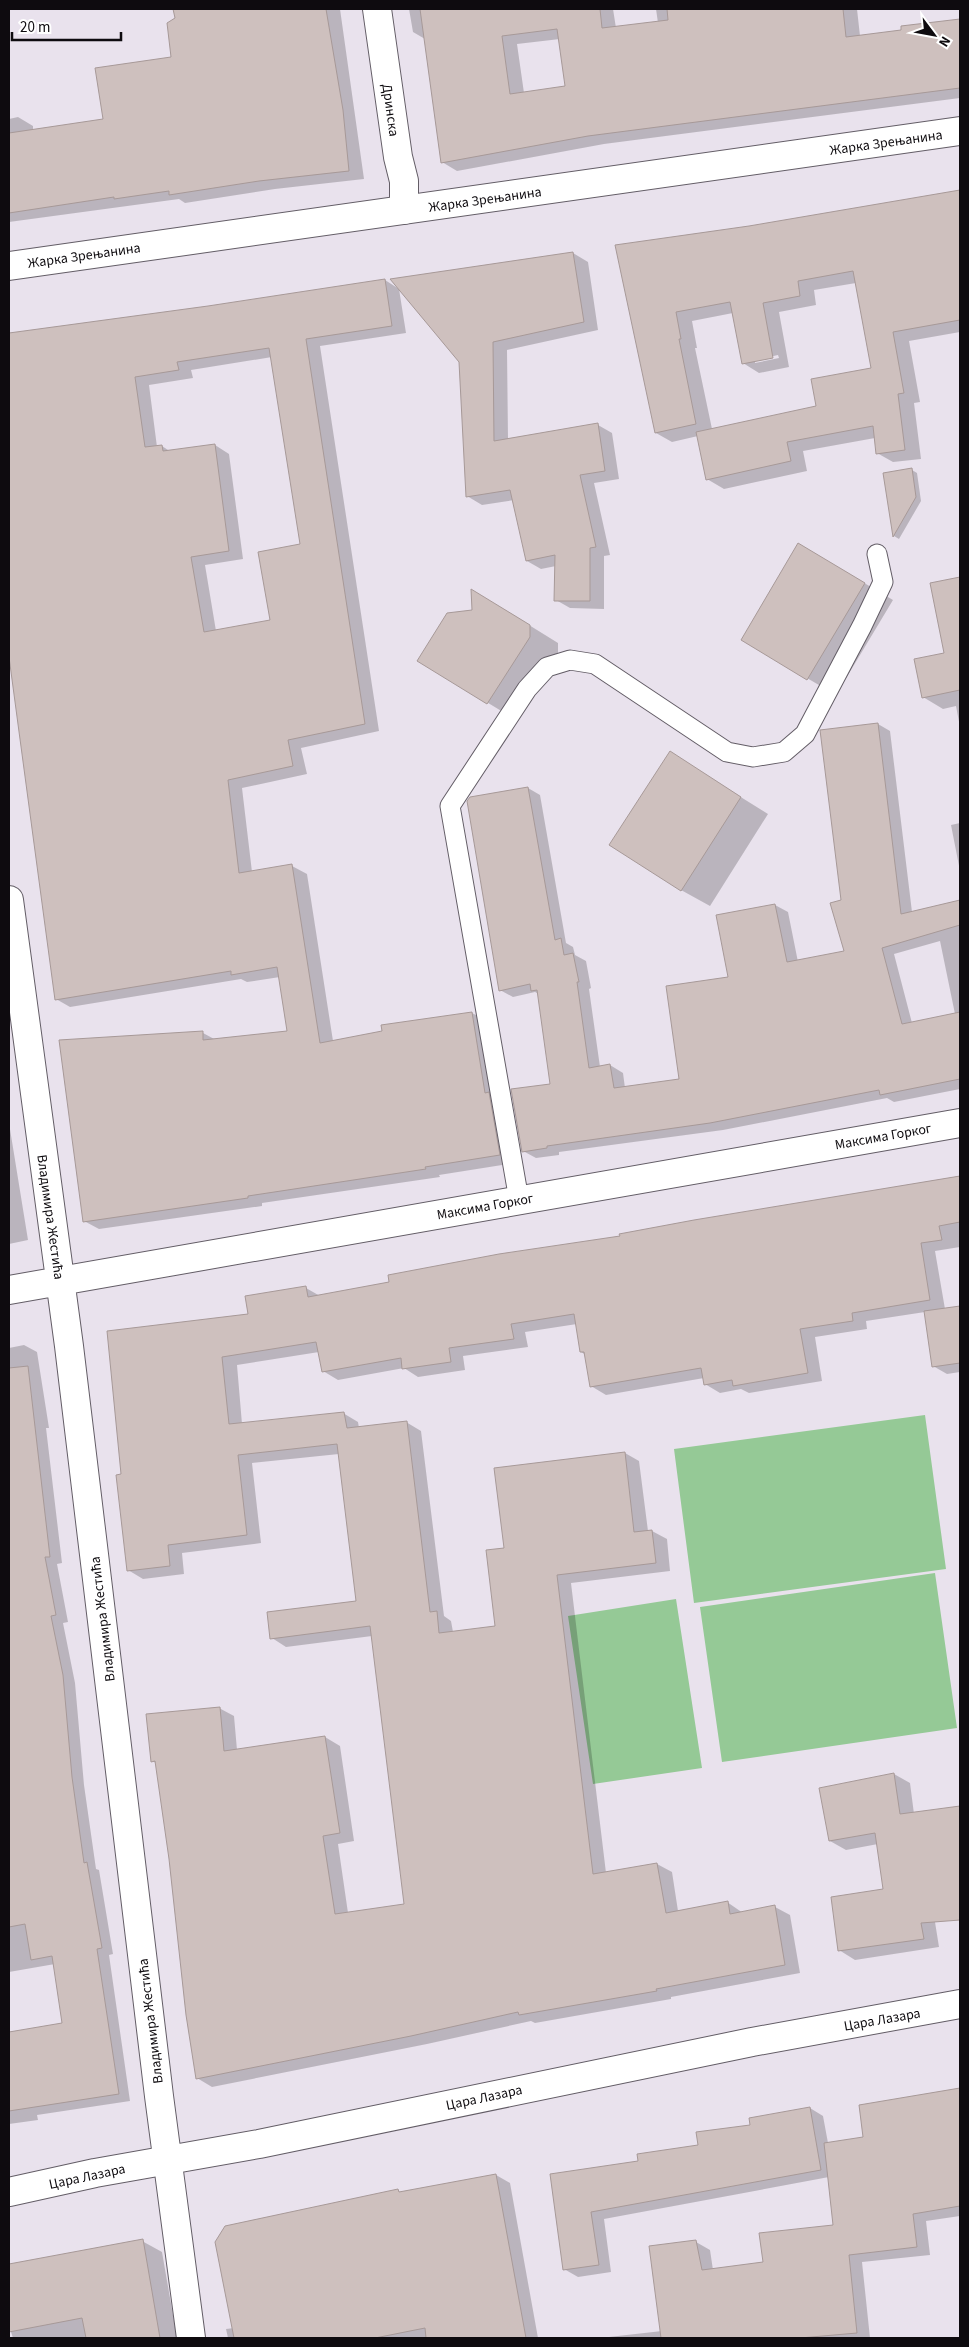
<svg xmlns="http://www.w3.org/2000/svg" width="969" height="2347" font-family="'Source Sans 3',sans-serif">
<style>
.green{fill:#95c996}
.shadow{fill:#0003;fill-rule:evenodd}
.building{fill:#cec0be;stroke:#a79998;fill-rule:evenodd}
.lines{fill:none;stroke-linecap:round;stroke-linejoin:round}
.lane-casing{stroke:#635d66;stroke-width:21}
.street-casing{stroke:#635d66;stroke-width:30}
.secondary-casing{stroke:#635d66;stroke-width:30}
.lane{stroke:#fff;stroke-width:19}
.street{stroke:#fff;stroke-width:28}
.secondary{stroke:#fff;stroke-width:28}
.labels{text-anchor:middle;stroke-width:5;stroke-linejoin:round;paint-order:stroke}
.street-label{font-size:14px;fill:#0e0b0f;stroke:#fff}
</style>
<rect width="100%" height="100%" fill="#e9e2ed"/>
<path class="green" d="M925,1415L946,1569L694,1603L674,1449Z
M935,1573L957,1728L722,1762L700,1607Z
M676,1599L702,1768L593,1784L568,1616Z"/>
<path class="shadow" d="M174,9H340L364,179L275,189L185,203L179,199L9,222V119L18,117L33,126V130L104,120L173,58L176,19Z
M409,9H613L616,28L658,23L656,9H857L860,36L902,31V27L960,20V98L604,144L457,171L442,162L425,39L413,32ZM560,39L566,87L524,93L517,44Z
M960,191V332L909,341L920,402L914,403L921,459L893,462L877,453L875,438L803,451L807,471L724,489L707,479L698,436L672,442L656,433L617,246L749,227ZM856,283L872,369L818,407L712,429L695,348H697L692,321L733,313L743,363L759,373L789,367L779,312L816,305L814,290ZM778,355L779,358L755,363V360Z
M573,253L588,262L598,330L507,350L508,439L598,425L612,433L619,479L594,483L610,555L604,556V609L570,608L556,600V566L541,569L527,561L514,500L482,505L467,496L460,362L393,279Z
M385,280L399,289L406,333L320,346L379,731L301,748L307,774L242,788L252,872L292,866L307,874L333,1041L383,1032L382,1026L472,1013L487,1021L514,1163L439,1175L440,1177L262,1203V1206L99,1229L84,1221L203,1033L216,1040L289,1032L280,977L247,982L241,979L70,1007L56,999L9,647V334L208,308ZM272,357L301,545L272,621L216,631L205,565L243,559L229,454L215,445L171,452L162,446L157,447L149,385L193,378L191,370Z
M912,470L917,473L921,501L899,539L894,536L884,474Z
M827,561L893,600L836,695L742,640Z
M960,579V727L956,706L943,709L923,697L946,654L932,584Z
M500,607L558,643V653L516,720L419,661Z
M878,724L890,731L912,912L960,901V1089L894,1102L887,1098L723,1130L559,1152V1155L536,1158L523,1151L551,1085L539,994L535,992L513,997L500,990L528,788L540,795L566,943L573,947L575,955L586,961L591,988L589,989L600,1067L610,1065L623,1073L625,1088L681,1080L730,978L775,905L788,912L798,962L846,952L842,901ZM940,941L955,1014L912,1023L894,954Z
M670,753L768,814L710,906L681,890Z
M960,823V871L951,825Z
M9,1123L28,1240L9,1244Z
M960,1176V1247L935,1251L945,1309L960,1307V1372L947,1374L933,1366L925,1312L866,1321L867,1329L815,1337L822,1381L749,1393L741,1389L720,1393L705,1384L704,1378L606,1395L591,1386L586,1355L581,1352L577,1324L525,1332L528,1347L463,1356L465,1370L418,1377L404,1368L338,1380L323,1371L319,1352L237,1365L242,1424L343,1413L358,1422L359,1428L406,1422L421,1431L444,1616L451,1621L453,1632L496,1627L505,1549L625,1453L639,1461L648,1531H652L667,1539L670,1571L571,1583L606,1873L657,1864L672,1872L678,1911L727,1902L743,1913L775,1907L790,1915L800,1973L671,1997V1999L535,2023L531,2021L427,2044L212,2087L197,2078L170,1859L156,1763L152,1761L219,1708L234,1716L237,1750L325,1737L340,1746L354,1841L338,1844L348,1913L405,1905L372,1636L286,1647L272,1638L357,1602L339,1454L252,1463L261,1543L182,1553L184,1574L143,1579L128,1570L122,1476L249,1316L306,1288L320,1296L694,1221Z
M24,1345L37,1352L49,1428H46L62,1563L57,1564L68,1622L63,1623L75,1683L84,1785L96,1869L99,1870L113,1954L109,1955L130,2101L37,2115L38,2120L9,2124V2033L64,2024L55,1964L9,1972V1348Z
M894,1774L910,1783L914,1814L960,1808V1918L935,1922L939,1947L855,1960L839,1950L884,1890L878,1844L846,1850L830,1841Z
M960,2089V2216L926,2221L930,2255L862,2262L870,2338H600L662,2331L696,2242L710,2250L713,2270L764,2264L835,2226L829,2177L604,2219L611,2272L578,2277L564,2269L552,2175L639,2162L699,2147L751,2126L810,2108L823,2116L828,2143L865,2138L860,2106Z
M496,2175L510,2183L538,2338H228L226,2329L234,2328L398,2191L402,2193Z
M142,2241L162,2252L177,2338H13L9,2326V2265Z"/>
<path class="building" d="M173,9H326L343,110L349,171L259,181L169,195V191L114,199V197L9,213V133L103,119L95,68L171,57L167,23L175,18Z
M420,9H600L602,28L668,20L667,9H843L846,37L901,30V26L960,19V88L588,136L441,163ZM557,29L565,86L510,94L502,36Z
M960,190V320L893,332L904,393L898,394L905,450L876,454L873,426L787,442L791,461L706,480L696,432L816,406L811,379L871,368L853,271L798,281L800,296L763,303L773,358L742,364L730,302L676,312L681,339H679L696,424L655,433L615,245L749,226Z
M573,252L584,322L493,342L494,441L598,423L605,471L580,475L596,547L590,548V601H554L555,555L526,561L510,490L466,497L459,362L390,279Z
M385,279L392,326L306,339L365,724L288,740L293,766L228,780L239,873L292,864L320,1043L382,1031L381,1025L472,1012L485,1093L489,1092L500,1155L425,1167L426,1169L248,1196V1198L83,1222L59,1040L203,1031V1040L287,1031L277,967L231,975V971L55,1000L9,657V333L208,306ZM269,348L300,544L258,552L270,620L204,632L191,557L229,551L215,444L163,451L162,445L145,447L135,377L179,370L177,362Z
M912,468L916,497L893,537L883,473Z
M798,543L865,583L807,680L741,640Z
M960,577V690L922,698L914,659L944,653L930,583Z
M471,589L530,625V637L487,704L417,661L447,613L472,610Z
M878,723L901,914L960,900V925L882,948L902,1024L960,1012V1079L880,1095L879,1090L710,1123L547,1146V1148L522,1152L511,1089L550,1084L537,990L531,991L530,984L499,991L467,801L470,797L528,787L555,940L561,938L564,955L573,953L579,982H577L589,1068L610,1064L614,1088L679,1079L666,986L728,977L716,915L775,904L787,962L844,951L830,903L841,900L820,730Z
M670,751L741,797L681,891L609,845Z
M960,1176V1222L939,1226L942,1240L921,1243L930,1300L852,1313L853,1321L800,1329L808,1373L733,1386L732,1380L704,1385L701,1368L590,1387L584,1352H580L574,1314L511,1324L514,1339L449,1348L451,1362L402,1369L401,1358L322,1372L316,1342L222,1357L229,1424L344,1412L347,1428L407,1421L430,1612L437,1611L439,1633L495,1626L486,1550L504,1548L494,1468L625,1452L634,1532L652,1530L656,1563L557,1575L593,1874L657,1863L666,1913L728,1901L730,1914L775,1905L785,1965L656,1989L657,1991L519,2015L518,2012L411,2036L196,2079L186,2015L169,1859L155,1761L151,1762L146,1714L220,1707L224,1751L325,1736L340,1833L323,1836L335,1914L404,1904L370,1626L270,1639L267,1612L356,1601L337,1444L238,1455L247,1535L168,1545L170,1566L127,1571L116,1475L121,1474L107,1331L248,1314L245,1296L306,1286L308,1297L389,1282L388,1275L499,1254L620,1236L619,1234L694,1220Z
M960,1306V1363L932,1367L924,1311Z
M28,1366L50,1557H45L56,1615L51,1616L63,1675L72,1777L84,1863L87,1862L102,1948L97,1949L119,2094L9,2111V2032L62,2023L52,1956L31,1960L25,1924L9,1927V1368Z
M894,1773L900,1814L960,1806V1920L921,1923L924,1939L838,1951L831,1897L883,1889L875,1833L829,1841L819,1788Z
M960,2088V2206L913,2214L917,2247L849,2255L857,2333L800,2338H661L649,2246L696,2240L702,2270L763,2262L759,2233L833,2225L824,2143L863,2137L859,2105Z
M810,2107L821,2170L591,2212L599,2265L563,2270L550,2174L638,2161L637,2154L698,2145L696,2132L750,2125L749,2118Z
M496,2174L526,2338H426L425,2328L375,2338H234L215,2242L225,2226L398,2189L399,2192Z
M143,2239L160,2338H86L82,2318L9,2332V2264Z"/>
<g class="lines">
<g class="lane-casing">
<path id="lane" d="M519,1200L450,806L527,689L547,667L570,660L595,664L727,752L753,757L784,752L805,734L862,626L883,582L877,554"/>
</g>
<g class="street-casing">
<path id="street" d="M377,9L398,157L404,181V210
M9,900L69,1346L159,2096L191,2338
M9,1290L960,1123
M9,2192L95,2173L259,2144L752,2042L960,2004"/>
</g>
<g class="secondary-casing">
<path id="secondary" d="M9,266L960,131"/>
</g>
<use href="#lane" class="lane"/>
<use href="#street" class="street"/>
<use href="#secondary" class="secondary"/>
</g>
<g class="labels">
<g class="street-label">
<text transform="translate(391 110) rotate(82)" y="5">Дринска</text>
<text transform="translate(886 142) rotate(-8)" y="5">Жарка Зрењанина</text>
<text transform="translate(485 199) rotate(-8)" y="5">Жарка Зрењанина</text>
<text transform="translate(84 255) rotate(-8)" y="5">Жарка Зрењанина</text>
<text transform="translate(883 1136) rotate(-10)" y="5">Максима Горког</text>
<text transform="translate(485 1206) rotate(-10)" y="5">Максима Горког</text>
<text transform="translate(51 1217) rotate(82)" y="5">Владимира Жестића</text>
<text transform="translate(102 1619) rotate(-97)" y="5">Владимира Жестића</text>
<text transform="translate(882 2019) rotate(-10)" y="5">Цара Лазара</text>
<text transform="translate(150 2021) rotate(-97)" y="5">Владимира Жестића</text>
<text transform="translate(484 2097) rotate(-12)" y="5">Цара Лазара</text>
<text transform="translate(87 2176) rotate(-12)" y="5">Цара Лазара</text>
</g>
</g>
<rect width="969" height="2347" fill="none" stroke="#0e0b0f" stroke-width="20"/>
<g transform="translate(934 35) rotate(122)" stroke="#ffffff" stroke-width="4" paint-order="stroke">
<path d="M0-4L9 19L0 12L-9 19Z" fill="#0e0b0f"/>
<text y="-8" font-size="14" font-weight="bold" text-anchor="middle" fill="#0e0b0f">N</text>
</g>
<path d="M12 32v8h109v-8" fill="none" stroke="#0e0b0f" stroke-width="2.5"/>
<text x="20" y="32" font-size="15" fill="#0e0b0f" stroke="#ffffff" stroke-width="4" paint-order="stroke">20 m</text>
</svg>
